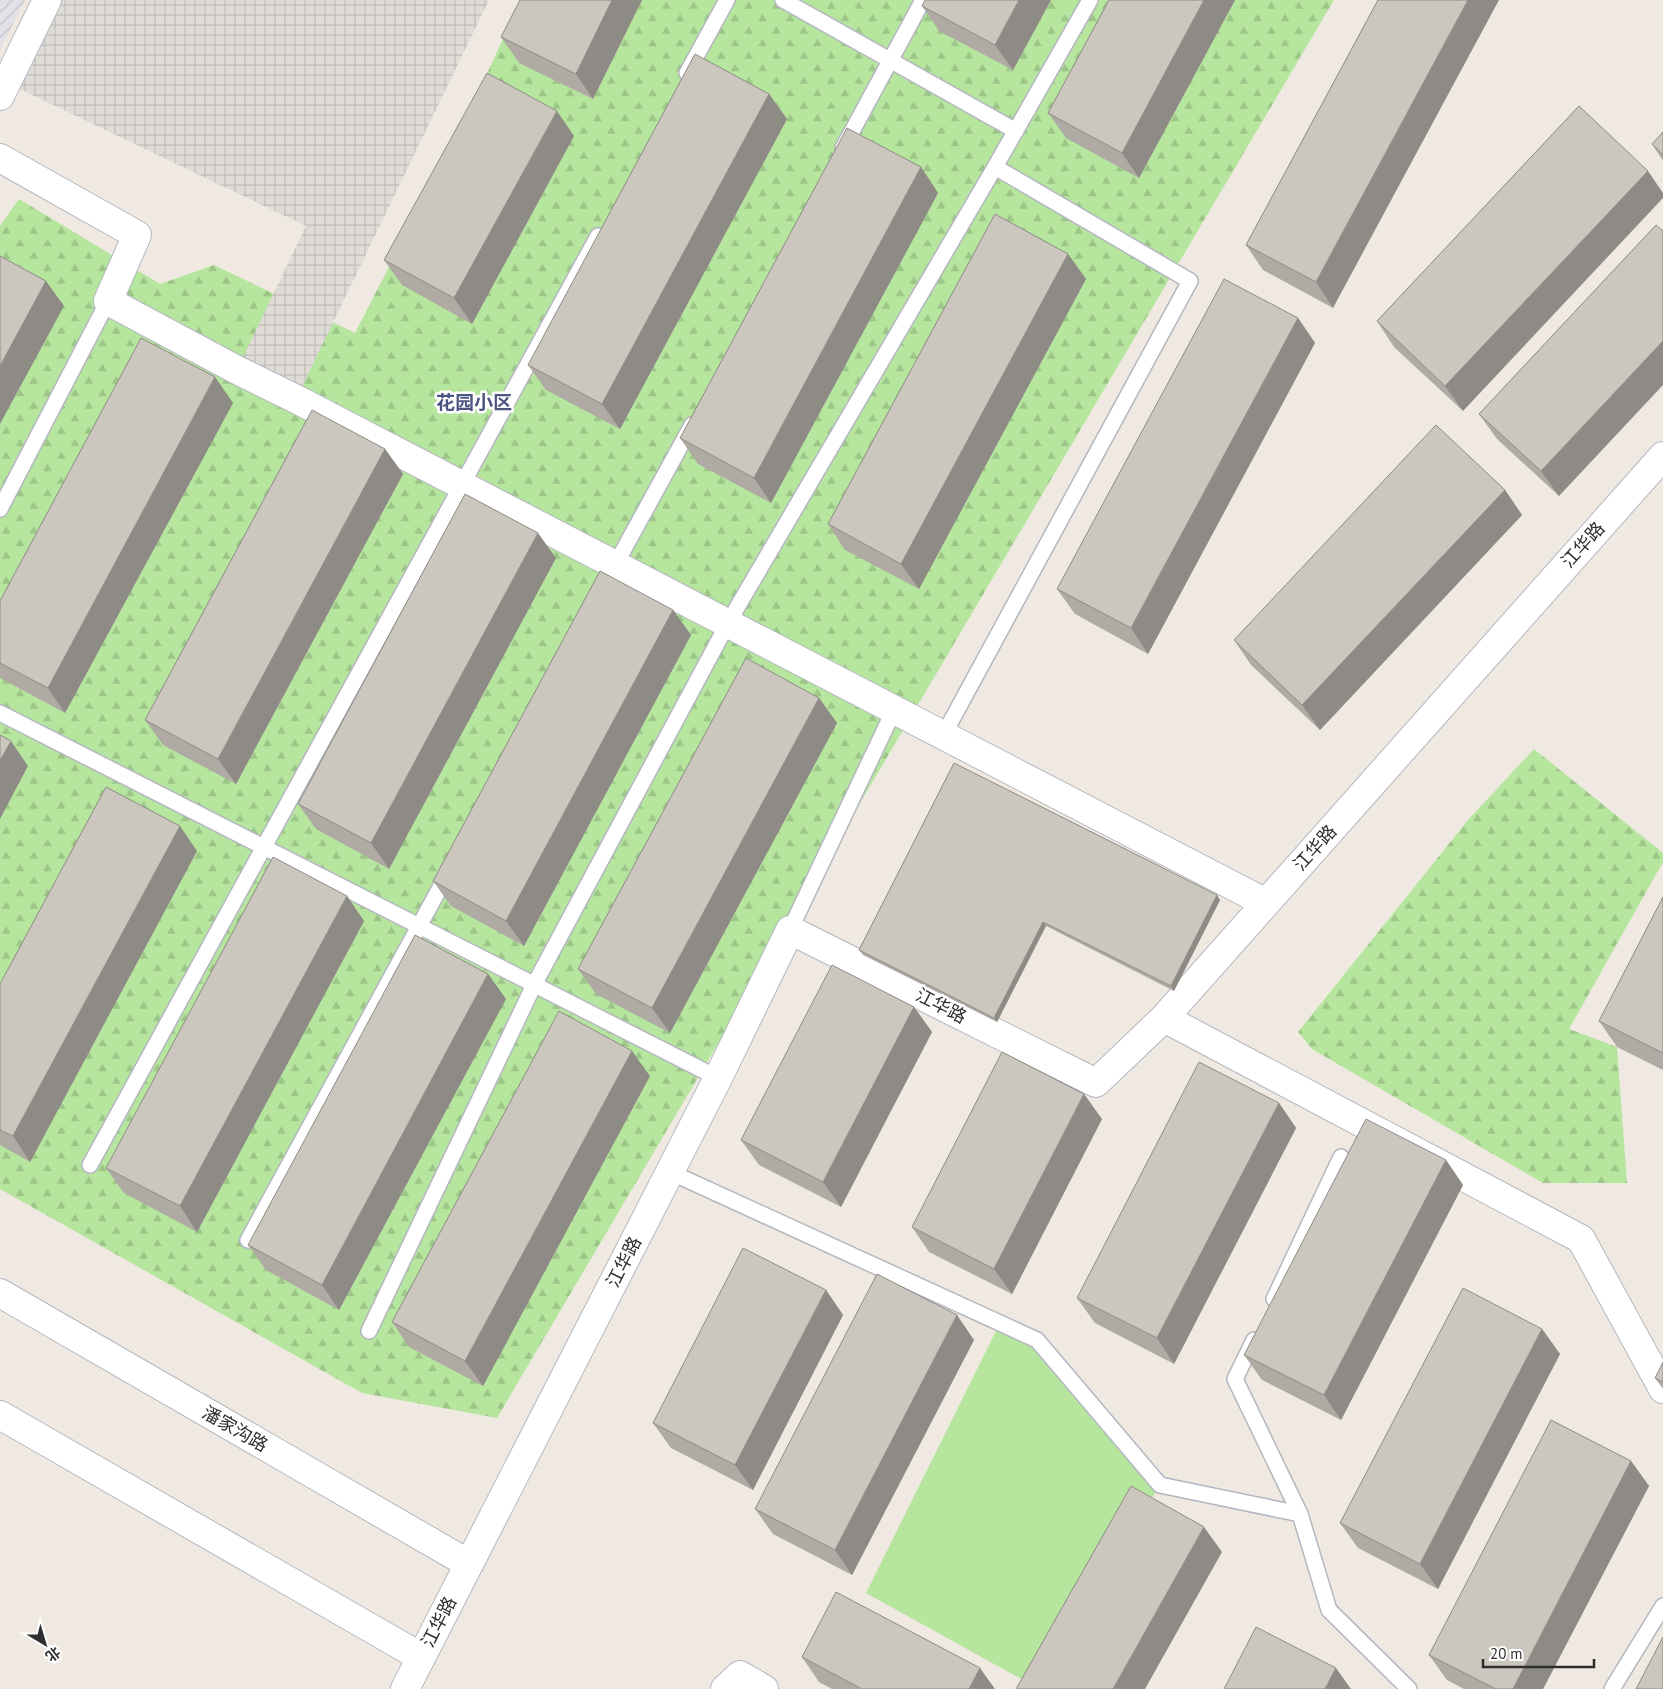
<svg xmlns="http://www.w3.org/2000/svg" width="1663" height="1689" font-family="'PT Sans','Noto Sans SC',sans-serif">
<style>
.industrial{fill:url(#industrial-furrows)}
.grass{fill:#b6e59e}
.forest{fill:url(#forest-firs)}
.plaza{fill:url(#plaza-grid)}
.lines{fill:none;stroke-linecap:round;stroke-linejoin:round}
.service-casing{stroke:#b4b7c1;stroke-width:18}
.minor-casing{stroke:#b4b7c1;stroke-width:30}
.tertiary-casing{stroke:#b4b7c1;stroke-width:30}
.service{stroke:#fff;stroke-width:15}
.minor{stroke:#fff;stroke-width:28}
.tertiary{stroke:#fff;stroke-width:28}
.wall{fill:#afaba4}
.shaded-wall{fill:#8e8b86}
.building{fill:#cbc7bf;stroke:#8e8b86}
.labels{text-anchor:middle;stroke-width:5;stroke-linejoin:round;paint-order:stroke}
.street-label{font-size:18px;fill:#2e2e2e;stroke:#fff}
.neighbourhood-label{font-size:19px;font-weight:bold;fill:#4d5680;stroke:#fff}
</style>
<defs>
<pattern id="industrial-furrows" width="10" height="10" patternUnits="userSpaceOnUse" patternTransform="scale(1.25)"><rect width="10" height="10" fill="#e3e1e8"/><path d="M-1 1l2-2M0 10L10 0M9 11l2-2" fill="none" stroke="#c3c1c7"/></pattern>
<pattern id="forest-firs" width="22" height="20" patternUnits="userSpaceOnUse" patternTransform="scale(1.25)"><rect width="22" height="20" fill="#b6e59e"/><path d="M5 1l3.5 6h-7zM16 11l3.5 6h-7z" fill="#9dc588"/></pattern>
<pattern id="plaza-grid" width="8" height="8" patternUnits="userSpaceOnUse" patternTransform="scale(1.25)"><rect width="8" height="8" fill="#dfdcd8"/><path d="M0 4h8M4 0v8" fill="none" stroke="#c0bdba"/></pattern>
</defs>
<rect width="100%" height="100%" fill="#efe9e1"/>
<path class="industrial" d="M0,0H25L0,50Z"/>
<path class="grass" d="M1000,1323L1037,1340L1160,1485L1034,1686L866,1593Z"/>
<path class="forest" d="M521,0H1334L497,1418L362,1393L0,1189V226L19,199L160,284L214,265L355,333L472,106Z
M1534,749L1663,853V862L1569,1029L1617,1047L1627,1183H1543L1312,1049L1298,1032L1468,820Z"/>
<path class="plaza" d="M47,0H489L296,399L237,370L306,226L7,83Z"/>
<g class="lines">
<g class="service-casing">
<path id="service" d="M783,0L1016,131
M687,73L727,0
M843,148L923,0
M0,509L108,301
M613,569L692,425
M0,713L718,1078
M943,736L1190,281L995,167
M790,930L894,710
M90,1165L598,236
M670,1172L1037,1340L1160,1485L1300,1514L1329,1610L1409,1689
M248,1240L448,873
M1274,1299L1341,1157
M369,1331L534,985L728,623L995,167L1090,0
M1254,1340L1235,1379L1300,1514
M1612,1689L1663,1606"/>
</g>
<g class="minor-casing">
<path id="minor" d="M0,96L47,0
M0,158L137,235L108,301L237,370L296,399L1266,903
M1164,1018L1581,1239L1663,1389
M405,1689L718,1078L790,930L1096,1083L1164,1018L1663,456
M725,1689L740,1675L764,1689"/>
</g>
<g class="tertiary-casing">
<path id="tertiary" d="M0,1293L469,1564
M0,1415L421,1657"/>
</g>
<use href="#service" class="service"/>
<use href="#minor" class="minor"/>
<use href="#tertiary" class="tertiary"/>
</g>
<path class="wall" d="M520,0H642L593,99L519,63L501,37Z
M1051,0L1013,70L939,31L922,6Z
M1109,0H1235L1139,178L1066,138L1048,113Z
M1378,0L1333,308L1263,270L1246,245Z
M769,94L787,119L620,429L546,390L528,365Z
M1579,106L1463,411L1394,347L1377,321Z
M1663,132V161L1652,144Z
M574,136L472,324L402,285L384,260Z
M921,167L938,193L771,503L698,464L680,438Z
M1656,225L1559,496L1497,439L1479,414Z
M1068,254L1086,279L919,589L845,550L828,524Z
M1298,318L1315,343L1148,654L1075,614L1057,589Z
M215,377L233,403L65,713L0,678V601Z
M385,449L403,474L236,784L163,745L145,720Z
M1505,490L1522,515L1320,730L1251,665L1234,640Z
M556,558L389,869L316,829L298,804Z
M673,610L691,635L524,946L451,906L433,881Z
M819,698L837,723L670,1033L596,994L578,969Z
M954,763L1220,900L1174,991L1046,926L997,1022L863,955L859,950Z
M197,851L30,1162L0,1145V984Z
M347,896L364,921L197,1232L124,1193L106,1168Z
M1663,897V1070L1617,1047L1599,1021Z
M488,974L506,999L339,1310L266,1270L248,1245Z
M914,1007L932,1032L841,1207L759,1165L741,1140Z
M650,1076L483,1386L409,1347L392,1322Z
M1279,1103L1296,1128L1174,1364L1095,1323L1077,1298Z
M1102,1119L1012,1294L929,1252L912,1227Z
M1446,1160L1463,1185L1341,1420L1262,1380L1244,1355Z
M826,1290L843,1315L753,1490L671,1448L653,1423Z
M1542,1329L1560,1354L1438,1589L1358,1548L1340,1523Z
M974,1340L852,1575L773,1534L755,1509Z
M1663,1362V1389L1655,1378Z
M1631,1461L1649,1486L1543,1689H1464L1447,1680L1429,1655Z
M802,1657L995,1689H832L819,1682Z"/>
<path class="shaded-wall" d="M612,0H642L593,99L576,74Z
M1019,0H1051L1013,70L995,45Z
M1204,0H1235L1139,178L1122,153Z
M1468,0H1499L1333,308L1316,282Z
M769,94L787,119L620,429L602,404Z
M557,111L574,136L472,324L454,298Z
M921,167L938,193L771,503L754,478Z
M1648,171L1663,193V198L1463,411L1445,386Z
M1068,254L1086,279L919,589L901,564Z
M46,281L64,306L0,424V366Z
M1298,318L1315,343L1148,654L1131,628Z
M1663,341V385L1559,496L1541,471Z
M215,377L233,403L65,713L48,688Z
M385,449L403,474L236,784L218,759Z
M1505,490L1522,515L1320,730L1302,705Z
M538,533L556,558L389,869L371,843Z
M673,610L691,635L524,946L506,921Z
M819,698L837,723L670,1033L652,1008Z
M11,741L28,766L0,819V761Z
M180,826L197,851L30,1162L13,1136Z
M1217,895L1220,900L1174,991L1171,986Z
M347,896L364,921L197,1232L180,1206Z
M1043,922L1046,926L997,1022L994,1018Z
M488,974L506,999L339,1310L322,1285Z
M914,1007L932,1032L841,1207L823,1182Z
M632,1051L650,1076L483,1386L465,1361Z
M1084,1094L1102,1119L1012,1294L994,1269Z
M1279,1103L1296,1128L1174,1364L1157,1338Z
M1446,1160L1463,1185L1341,1420L1324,1395Z
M826,1290L843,1315L753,1490L735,1465Z
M957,1315L974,1340L852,1575L835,1550Z
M1542,1329L1560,1354L1438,1589L1420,1564Z
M1631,1461L1649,1486L1543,1689H1513Z
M1204,1527L1222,1552L1145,1689H1113Z
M980,1668L995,1689H969Z
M1336,1668L1351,1689H1325Z"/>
<path class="building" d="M520,0H612L576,74L501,37Z
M925,0H1019L995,45L922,6Z
M1109,0H1204L1122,153L1048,113Z
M1378,0H1468L1316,282L1246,245Z
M695,54L769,94L602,404L528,365Z
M487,73L557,111L454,298L384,260Z
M1579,106L1648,171L1445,386L1377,321Z
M847,128L921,167L754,478L680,438Z
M1663,132V155L1652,144Z
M995,214L1068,254L901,564L828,524Z
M1656,225L1663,231V341L1541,471L1479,414Z
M0,256L46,281L0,366Z
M1224,279L1298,318L1131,628L1057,589Z
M141,338L215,377L48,688L0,663V601Z
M312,410L385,449L218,759L145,720Z
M1436,425L1505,490L1302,705L1234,640Z
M465,494L538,533L371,843L298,804Z
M600,571L673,610L506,921L433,881Z
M746,658L819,698L652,1008L578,969Z
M0,735L11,741L0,761Z
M954,763L1217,895L1171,986L1043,922L994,1018L859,950Z
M106,787L180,826L13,1136L0,1130V984Z
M273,857L347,896L180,1206L106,1168Z
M1663,897V1053L1599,1021Z
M415,935L488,974L322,1285L248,1245Z
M832,965L914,1007L823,1182L741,1140Z
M559,1011L632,1051L465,1361L392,1322Z
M1002,1052L1084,1094L994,1269L912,1227Z
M1199,1062L1279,1103L1157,1338L1077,1298Z
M1366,1119L1446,1160L1324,1395L1244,1355Z
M743,1248L826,1290L735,1465L653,1423Z
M877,1274L957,1315L835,1550L755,1509Z
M1463,1288L1542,1329L1420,1564L1340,1523Z
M1663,1362V1382L1655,1378Z
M1551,1420L1631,1461L1513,1689H1496L1429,1655Z
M1131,1486L1204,1527L1113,1689H1016Z
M836,1592L980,1668L969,1689H862L802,1657Z
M1256,1627L1336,1668L1325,1689H1224Z
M1663,1637V1689H1636Z"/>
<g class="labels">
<g class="street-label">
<text transform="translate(1583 545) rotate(-48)" y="6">江华路</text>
<text transform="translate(1315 848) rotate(-48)" y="6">江华路</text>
<text transform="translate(941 1006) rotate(27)" y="6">江华路</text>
<text transform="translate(624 1262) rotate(-63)" y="6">江华路</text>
<text transform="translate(235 1429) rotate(30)" y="6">潘家沟路</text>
<text transform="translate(439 1622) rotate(-63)" y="6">江华路</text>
</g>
<g class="neighbourhood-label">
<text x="474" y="409">花园小区</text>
</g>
</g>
<g transform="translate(45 1644) rotate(142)" stroke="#ffffff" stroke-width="4" paint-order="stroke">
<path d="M0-4L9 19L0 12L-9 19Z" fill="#2e2e2e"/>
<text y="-8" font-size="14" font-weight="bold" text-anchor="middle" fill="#2e2e2e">北</text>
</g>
<path d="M1483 1659v8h111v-8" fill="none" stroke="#2e2e2e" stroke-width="2.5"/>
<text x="1490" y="1659" font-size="15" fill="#2e2e2e" stroke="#ffffff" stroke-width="4" paint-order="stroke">20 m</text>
</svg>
